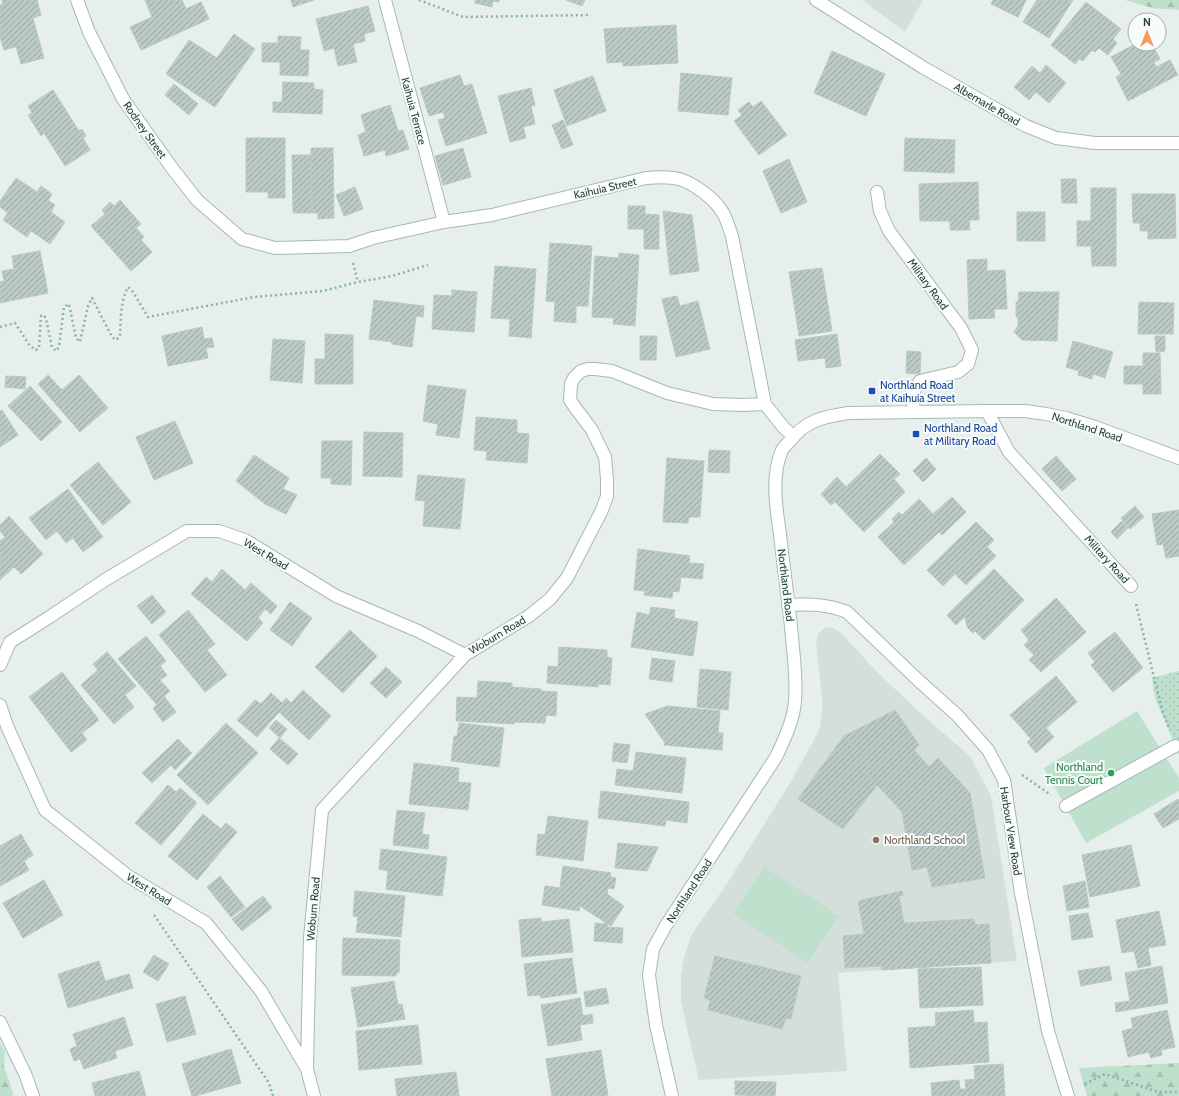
<svg xmlns="http://www.w3.org/2000/svg" width="1179" height="1096" font-family="Cabin,sans-serif">
<style>
.built{fill:#d4dfdb}
.grass{fill:url(#grass-dots)}
.forest{fill:url(#forest-firs)}
.pitch{fill:#bfe0cd}
.building{fill:url(#building-hatch);stroke:#b8c9c4}
.lines{fill:none;stroke-linecap:round;stroke-linejoin:round}
.minor-casing{stroke:#a8b8b4;stroke-width:14}
.path{stroke:#86b3ab;stroke-width:2.5;stroke-dasharray:2 3;stroke-linecap:butt}
.minor{stroke:#fff;stroke-width:12}
.transit-dot{fill:#1a4fb4;stroke:#f7fbf9;stroke-width:1.5}
.leisure-dot{fill:#2e9e5b;stroke:#f7fbf9;stroke-width:1.5}
.education-dot{fill:#8d6e63;stroke:#f7fbf9;stroke-width:1.5}
.labels{text-anchor:middle;stroke-width:4;stroke-linejoin:round;paint-order:stroke}
.street-label{font-size:11px;fill:#24423e;stroke:#f7fbf9}
.transit-label{font-size:11px;fill:#164399;stroke:#f7fbf9;text-anchor:start}
.leisure-label{font-size:11px;fill:#27864d;stroke:#f7fbf9;text-anchor:end}
.education-label{font-size:11px;fill:#785e54;stroke:#f7fbf9;text-anchor:start}
</style>
<defs>
<pattern id="grass-dots" width="8" height="8" patternUnits="userSpaceOnUse"><rect width="8" height="8" fill="#bfe0cd"/><path d="M2 2h.1M6 6h.1" fill="none" stroke="#a4c1b1" stroke-width="1.8" stroke-linecap="round"/></pattern>
<pattern id="forest-firs" width="22" height="20" patternUnits="userSpaceOnUse"><rect width="22" height="20" fill="#bfe0cd"/><path d="M5 1l3.5 6h-7zM16 11l3.5 6h-7z" fill="#a4c1b1"/></pattern>
<pattern id="building-hatch" width="6" height="6" patternUnits="userSpaceOnUse"><rect width="6" height="6" fill="#bbcac6"/><path d="M-1 1l2-2M0 6l6-6M5 7l2-2" fill="none" stroke="#98a6a2"/></pattern>
</defs>
<rect width="100%" height="100%" fill="#e6efec"/>
<path class="built" d="M862,0H923L905,32Z
M831,627L840,632L879,674L928,720L970,756L991,796L1017,961L838,973L847,1071L699,1080L681,1002V975L685,954L692,934L726,885L790,783L814,740L820,727L822,712V696L816,644L818,634L824,628Z"/>
<path class="grass" d="M1179,671V754L1155,698L1152,678Z"/>
<path class="forest" d="M1125,0H1179V10L1152,8Z
M0,1043L5,1051L4,1066L13,1093L12,1096H0Z
M1179,1063V1096H1087L1079,1068Z"/>
<path class="pitch" d="M1137,711L1179,778V791L1086,843L1044,768Z
M764,867L839,916L808,963L733,913Z"/>
<path class="building" d="M2,0H37L41,15L33,18L39,40L4,50L0,37V5L3,4Z
M145,0H182L186,9L201,2L209,19L141,50L130,27L152,17Z
M291,0H314L293,7Z
M475,0H499V2L493,1L492,7L475,3Z
M566,0H585L582,6Z
M993,0H1026L1018,17L991,4Z
M1037,0H1073L1049,38L1023,22Z
M1086,2L1121,29L1113,39L1117,43L1108,55L1099,48L1095,52L1092,50L1083,61L1079,59L1075,64L1051,45Z
M368,6L375,31L364,34L365,41L353,44L357,62L338,66L334,48L324,51L316,19Z
M676,25L678,63L623,66V62L607,63L604,29Z
M234,34L255,49L215,107L166,74L189,40L217,58Z
M278,36L301,37L300,50H309L308,76L280,75V62H262V43H278Z
M39,40L44,58L21,64L16,46Z
M1135,44H1152L1160,59L1154,62L1156,67L1170,60L1178,75L1128,101L1116,77L1121,74L1111,57Z
M832,51L885,74L866,116L814,93Z
M1046,65L1066,83L1049,103L1036,92L1029,100L1014,87L1032,66L1040,73Z
M681,73L732,78L728,115L678,111Z
M460,75L464,86L472,84L487,133L446,146L438,120L445,118L443,112L429,116L420,88Z
M593,76L606,111L567,126L554,90Z
M283,82L314,83V89L323,90L322,114L273,112V102H282Z
M174,84L198,104L189,115L165,95Z
M531,88L535,105L531,106L535,124L523,127L526,138L510,142L498,96Z
M53,90L79,131L82,129L86,136L83,138L90,150L65,166L44,133L41,136L28,115L32,113L28,106Z
M761,101L787,135L759,155L734,121L742,115L738,110L749,102L753,107Z
M390,105L398,131L403,130L409,149L386,156L385,150L364,156L358,135L366,132L361,115Z
M563,120L573,145L562,149L552,125Z
M246,138H285V198H268V192H246Z
M905,138L955,140L954,173L904,171Z
M311,148H333L334,218L318,219V213H312Z
M463,148L471,177L443,185L435,156Z
M292,155H311L312,213H293Z
M789,159L807,202L781,213L763,171Z
M16,178L37,192L41,186L52,194L48,200L55,205L51,212L65,222L50,244L31,231L27,237L3,220L8,213L0,207V201Z
M1061,179H1076L1077,203H1062Z
M978,182L979,220H969L970,230H950V221H920L919,184Z
M355,187L363,209L344,216L336,195Z
M1091,188H1116V266H1092L1091,246H1077V221H1091Z
M1132,194H1175L1176,238L1148,239V231H1140V223H1133Z
M120,200L141,224L136,228L144,237L141,240L152,252L131,271L91,226L105,214L102,210L110,202L114,206Z
M628,206H645V214L659,215V249H644V229H628Z
M663,211L692,215L699,271L670,275Z
M1017,212H1045V241H1017Z
M550,243L592,246L588,306H576V323L554,321L555,302L546,301Z
M40,251L48,293L0,303V282L4,281L2,271L14,269L12,256Z
M619,253L639,255L635,326L613,324L614,318L592,317L595,256L619,258Z
M987,259V271L1005,270L1007,309H994L995,318L969,319L967,260Z
M495,266L536,269L531,338L509,336L510,319L491,318Z
M822,268L832,331L799,336L789,272Z
M452,290L477,292L474,332L432,329L434,295L452,296Z
M1019,292H1059L1057,341L1022,340L1014,332L1018,326V317H1016V302H1018Z
M677,296L680,306L698,301L710,349L676,357L662,299Z
M374,300L424,306L423,317L416,316L412,347L392,344V342L369,339Z
M1139,302L1174,303L1173,334H1138Z
M202,327L204,339L212,338L214,347L206,348L208,358L168,366L162,336Z
M325,334L353,335V384H315V359H325Z
M837,334L841,366L826,368L825,358L798,361L795,340Z
M640,336H657L656,360H640Z
M1155,336H1165V351L1156,352Z
M273,339L305,341L302,383L270,380Z
M1073,341L1113,352L1105,378L1093,374L1092,379L1078,375L1079,371L1066,367Z
M907,351L921,352L920,374L906,373Z
M1143,353H1160L1161,394H1143V384H1124V366H1143Z
M48,375L62,390L79,375L108,408L80,432L38,384Z
M6,376L26,377L25,389L5,387Z
M428,385L466,390L459,438L436,435L438,424L423,421Z
M30,386L62,422L41,441L8,406Z
M2,410L18,435L0,447V411Z
M476,417L517,420V433L529,434L527,463L486,460L487,451L474,450Z
M175,421L193,463L154,480L136,437Z
M364,432L403,433L402,477L363,476Z
M322,441H352L351,485L331,484V478H321Z
M709,450L730,451L729,473L708,472Z
M880,454L900,474L894,479L905,492L864,532L835,502L831,505L821,494L837,477L846,487Z
M254,455L289,478L283,489L297,495L286,514L265,504L236,481Z
M1056,456L1076,479L1062,491L1042,469Z
M667,458L704,461L700,517H689L688,523L663,522Z
M926,458L936,469L923,482L913,471Z
M98,462L131,502L103,525L70,485Z
M418,475L465,479L460,529L423,526L425,501L415,500Z
M68,489L103,537L83,552L73,538L66,543L57,531L46,540L29,518Z
M952,497L966,512L942,535L939,532L904,565L878,537L894,522L892,519L899,512L902,515L919,499L933,514Z
M1135,506L1144,517L1130,529L1121,518Z
M1179,510V556L1166,558L1163,544L1157,545L1152,514Z
M9,516L43,554L21,574L14,567L0,580V541L5,537L0,531V525Z
M1122,521L1128,528L1117,539L1111,532Z
M976,522L994,540L987,547L996,556L966,585L955,574L943,586L927,570Z
M638,549L690,556L689,563L704,564L702,579L681,577L679,592L673,591L672,598L644,595L645,591L634,590Z
M222,569L245,590L251,583L277,606L271,614L265,609L258,618L263,623L247,641L191,594L206,577L212,582Z
M994,569L1024,600L984,640L975,631L973,633L967,627L965,617L956,625L947,615Z
M152,595L166,612L152,624L137,606Z
M1056,598L1086,632L1041,672L1029,660L1034,655L1024,645L1029,640L1021,630Z
M290,602L312,618L292,646L270,630Z
M651,607L675,610L674,618L698,622L693,656L631,647L637,612L649,615Z
M188,610L215,644L207,650L227,675L205,692L159,635Z
M350,630L377,656L343,693L315,667Z
M1115,632L1143,668L1113,692L1091,665L1095,662L1088,653Z
M146,636L166,661L160,666L167,675L160,680L170,691L164,696L176,712L163,722L153,708L157,705L118,659Z
M559,647L607,650V657L612,658L610,685L598,684V687L547,683L548,666L558,667Z
M107,652L136,686L125,695L134,707L114,724L81,685L98,670L93,664Z
M652,658L675,661L672,682L649,679Z
M386,667L402,682L386,698L370,683Z
M700,669L731,672L728,710L697,707Z
M62,672L99,720L82,733L87,740L71,752L29,697Z
M1056,676L1077,702L1046,728L1054,737L1036,753L1027,742L1031,739L1010,715Z
M478,681L512,683V687L541,689V691L557,692L556,716L546,715L545,723L514,722V724L456,721L457,697L477,698Z
M303,690L331,716L309,740L279,712L257,737L237,720L255,700L261,704L271,693L282,703L286,698L291,703Z
M668,706L720,711L718,733H723L722,750L664,745L665,743L645,714Z
M895,710L919,745L914,750L929,767L938,758L970,793L985,878L932,887L927,867L912,870L902,812L864,771L870,765L844,736Z
M276,720L287,729L280,738L269,728Z
M226,723L258,753L208,805L177,775Z
M459,723L504,728L499,767L451,761L454,736H457Z
M844,736L870,765L864,771L877,785L843,829L798,799Z
M279,738L298,754L288,765L270,749Z
M178,739L192,753L175,770L171,765L152,783L142,773Z
M614,743L630,745L627,763L612,761Z
M636,752L686,758L682,793L615,785L617,769L633,771Z
M414,763L459,768L458,782L471,783L468,810L409,804Z
M168,785L176,792L180,788L197,803L161,845L135,823Z
M601,791L689,802L687,823L666,820L665,826L598,818Z
M1178,799L1179,801V819L1163,828L1154,814Z
M397,810L425,813L422,834L429,835L428,849L393,845Z
M203,814L221,829L226,823L237,832L197,880L168,856Z
M548,816L588,821L583,861L536,855L538,834L545,835Z
M21,834L33,855L24,861L29,870L0,886V846Z
M618,843L658,847L647,871L615,868Z
M1131,845L1140,886L1090,897L1082,855Z
M381,849L447,857L442,896L386,889L388,871L379,869Z
M563,866L611,873L610,877L616,878L614,889L608,888L607,894L624,906L611,926L580,906L579,911L542,905L545,886L560,888Z
M220,876L245,907L231,917L207,887Z
M44,880L63,915L23,938L3,903Z
M1085,881L1089,907L1067,911L1063,886Z
M355,891L405,896L401,937L356,932L358,917L353,916Z
M902,891L903,895L899,896L904,923L974,919L975,925L989,924L991,963L882,970L881,966L845,968L843,936L864,934L858,901Z
M263,896L272,908L242,931L232,919Z
M1159,911L1166,945L1148,948L1151,965L1138,968L1134,951L1122,953L1116,920Z
M1088,913L1093,937L1072,940L1069,916Z
M541,918V922L569,919L573,952L522,957L519,920Z
M595,923L608,924L607,927L623,928L622,943L594,941Z
M343,938L400,940L399,973H396V976L342,975Z
M154,955L169,964L158,981L143,972Z
M715,956L801,976L791,1019L786,1018L782,1029L708,1010L710,1000L704,998Z
M572,958L577,993L541,998L540,995L528,996L524,964Z
M99,961L105,981L129,974L133,988L68,1008L58,974Z
M1109,966L1112,980L1081,986L1078,971Z
M1162,966L1168,1003L1116,1012L1115,1003L1130,1001L1125,973Z
M981,967L983,1005L920,1008L918,969Z
M394,981L398,1005L402,1004L405,1019L358,1027L351,988Z
M606,988L609,1003L586,1007L584,992Z
M185,996L196,1034L167,1042L156,1004Z
M580,998L583,1016L592,1014L593,1023L580,1025L582,1040L548,1046L541,1005Z
M973,1010L974,1023L987,1022L989,1062L910,1068L908,1028L936,1026L935,1013Z
M1167,1010L1175,1047L1161,1050L1162,1055L1151,1058L1149,1052L1128,1057L1122,1031L1133,1028L1131,1018Z
M124,1017L133,1045L115,1051L117,1058L84,1069L80,1059L74,1061L70,1049L77,1046L73,1034Z
M418,1025L422,1064L359,1070L356,1031Z
M231,1049L241,1083L195,1096H192L182,1064Z
M601,1050L608,1096H552L546,1059Z
M1003,1064L1005,1096H932L931,1083L959,1080L960,1089H966L965,1080L975,1079L974,1066Z
M139,1071L146,1096H95L92,1083Z
M456,1072L459,1096H397L395,1079Z
M735,1081L776,1082L775,1096L735,1095Z"/>
<g class="lines">
<g class="minor-casing">
<path id="minor" d="M77,0L89,32L123,99L172,168L197,200L242,239L275,248L349,246L373,238L444,222L492,215L646,178C657,177 669,176 679,179C695,184 715,199 723,213C727,220 729,228 732,236L765,404L784,428L793,436
M385,0L444,222
M816,0L924,68L1026,126L1056,138L1095,143H1179
M877,192L880,211L889,231L961,328L972,350L968,364L958,372L920,381L912,394L914,411
M987,411L1009,452L1131,586
M788,605C810,604 827,604 847,612L918,680L957,715L988,750L1004,780L1021,893L1048,1031L1068,1096
M0,665L10,642L48,618L105,580L187,531H219L245,540L336,596L418,631L465,655
M0,705L7,726L45,810L128,876L206,923L261,991L307,1069
M1066,806L1175,746
M0,1022L26,1076L33,1096
M314,1096L307,1069L308,1018L310,938L322,810L465,655L529,616L550,599L567,578L602,510L607,496V479L605,457L592,430L574,406L570,400L571,384L574,378L581,371L588,369H595L612,371L667,393L713,404L744,405L765,404
M672,1096L656,1025L649,975L653,949L665,927L776,757C784,741 791,726 794,709C797,691 795,667 793,648C790,610 784,572 780,534C776,508 771,475 782,450C784,447 787,444 790,441C806,420 823,417 848,413L987,411H1025L1046,414L1066,418L1095,427L1179,458"/>
</g>
<path class="path" d="M419,0L463,17L591,15
M353,263L358,282
M0,327L15,323L30,346L36,350L39,348L41,316L44,315L46,319L52,347L56,351L59,347L64,307L69,304L76,338L80,342L88,306L92,298L112,337L116,340L120,336C121,320 120,302 128,287L133,292L148,317L254,297L323,291L358,282L392,276L428,265
M1136,604L1162,710L1169,728
M1022,775L1051,795
M154,915L269,1083L273,1096
M1085,1084L1105,1074L1158,1092H1179"/>
<use href="#minor" class="minor"/>
</g>
<g class="transit-dot">
<rect x="868" y="387" width="8" height="8" rx="2"/>
<rect x="912" y="430" width="8" height="8" rx="2"/>
</g>
<circle class="leisure-dot" cx="1111" cy="773" r="4"/>
<circle class="education-dot" cx="876" cy="840" r="4"/>
<g class="labels">
<g class="street-label">
<text transform="translate(987 104) rotate(30)" y="4">Albemarle Road</text>
<text transform="translate(414 111) rotate(75)" y="4">Kaihuia Terrace</text>
<text transform="translate(145 130) rotate(55)" y="4">Rodney Street</text>
<text transform="translate(605 188) rotate(-13)" y="4">Kaihuia Street</text>
<text transform="translate(928 284) rotate(54)" y="4">Military Road</text>
<text transform="translate(1087 427) rotate(18)" y="4">Northland Road</text>
<text transform="translate(266 554) rotate(31)" y="4">West Road</text>
<text transform="translate(1107 559) rotate(48)" y="4">Military Road</text>
<text transform="translate(786 585) rotate(83)" y="4">Northland Road</text>
<text transform="translate(497 635) rotate(-31)" y="4">Woburn Road</text>
<text transform="translate(1011 831) rotate(81)" y="4">Harbour View Road</text>
<text transform="translate(149 889) rotate(32)" y="4">West Road</text>
<text transform="translate(689 891) rotate(-57)" y="4">Northland Road</text>
<text transform="translate(313 909) rotate(-85)" y="4">Woburn Road</text>
</g>
<g class="transit-label">
<text x="880" y="389">Northland Road<tspan x="880" dy="13">at Kaihuia Street</tspan></text>
<text x="924" y="432">Northland Road<tspan x="924" dy="13">at Military Road</tspan></text>
</g>
<g class="leisure-label">
<text x="1103" y="771">Northland<tspan x="1103" dy="13">Tennis Court</tspan></text>
</g>
<g class="education-label">
<text x="884" y="844">Northland School</text>
</g>
</g>
<g transform="translate(1147 32)"><circle r="19" fill="#f7fbf9" stroke="#a3b1ae"/>
<path d="M0-3L7 15L0 10L-7 15Z" fill="#f39a5f"/>
<text y="-6" font-size="11" font-weight="bold" text-anchor="middle" fill="#24423e">N</text>
</g>
</svg>
